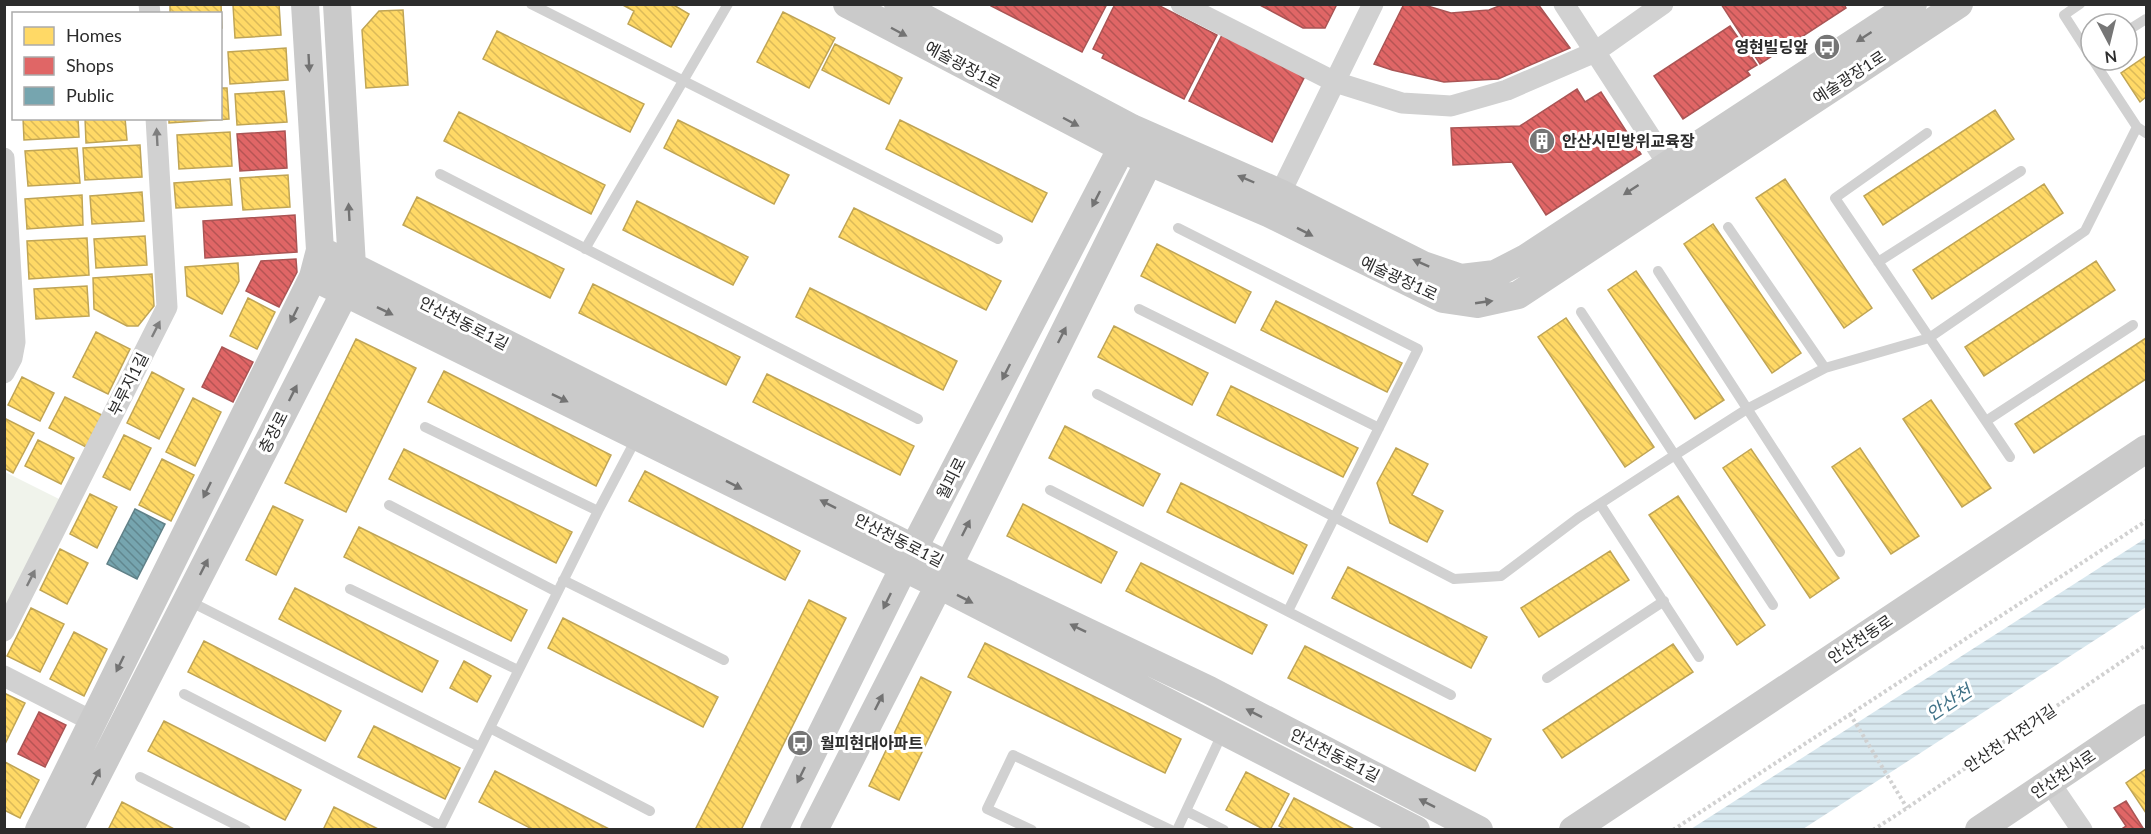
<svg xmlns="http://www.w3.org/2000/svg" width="2151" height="834" font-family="Lato,'Noto Sans KR',sans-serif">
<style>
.park{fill:#f0f3eb}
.water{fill:url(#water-rules)}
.homes{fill:url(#homes-back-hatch);stroke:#c0a555;stroke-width:1.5}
.shops{fill:url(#shops-back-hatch);stroke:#a55;stroke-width:1.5}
.public{fill:url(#public-back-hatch);stroke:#608188;stroke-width:1.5}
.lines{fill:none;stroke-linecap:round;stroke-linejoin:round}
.path{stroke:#d1d1d1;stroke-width:4;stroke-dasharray:3 3;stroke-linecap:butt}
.lane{stroke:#d1d1d1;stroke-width:10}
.street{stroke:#d1d1d1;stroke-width:21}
.secondary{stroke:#cacaca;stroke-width:28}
.oneway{fill:#737373}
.oneway2{fill:#7e7e7e}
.labels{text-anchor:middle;stroke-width:6;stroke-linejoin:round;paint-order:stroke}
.poi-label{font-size:16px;font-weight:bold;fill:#2c2c2c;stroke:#fff;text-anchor:start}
.street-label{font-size:16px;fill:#2c2c2c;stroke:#fff}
.water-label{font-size:18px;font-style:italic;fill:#417287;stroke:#fff}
</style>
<defs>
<pattern id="water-rules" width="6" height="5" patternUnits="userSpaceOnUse" patternTransform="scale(1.5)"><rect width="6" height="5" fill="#d8e8ef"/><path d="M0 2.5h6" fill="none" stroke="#bac7cd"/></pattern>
<pattern id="homes-back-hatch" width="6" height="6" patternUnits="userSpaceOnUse" patternTransform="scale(1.5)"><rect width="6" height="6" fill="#ffd966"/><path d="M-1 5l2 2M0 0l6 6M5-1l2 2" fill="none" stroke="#dbba59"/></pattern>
<pattern id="shops-back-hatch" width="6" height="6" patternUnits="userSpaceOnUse" patternTransform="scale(1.5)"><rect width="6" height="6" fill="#e06666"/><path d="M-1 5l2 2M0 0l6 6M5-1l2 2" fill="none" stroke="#b65454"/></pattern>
<pattern id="public-back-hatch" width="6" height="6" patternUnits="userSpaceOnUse" patternTransform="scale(1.5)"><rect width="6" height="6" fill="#76a5af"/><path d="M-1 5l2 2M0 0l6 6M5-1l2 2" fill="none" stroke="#61878f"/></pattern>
</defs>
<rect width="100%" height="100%" fill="#fff"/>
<path class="park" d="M5,472L63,501L5,618Z"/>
<path class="water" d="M2146,538V607L1803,829H1691Z"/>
<path class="homes" d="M221,4L222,28H220V14H170V5Z
M279,4L281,35L235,38L233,5Z
M621,4H672L689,14L671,47L628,24L634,11Z
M403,10L408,85L366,88L362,30L379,11Z
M783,12L835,38L809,88L757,62Z
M497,31L644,104L630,132L483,59Z
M835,44L902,78L889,104L822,70Z
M286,48L288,80L230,84L228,52Z
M2146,56V97L2140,102L2121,73Z
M220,88H227L229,119L169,123V118H220Z
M284,91L287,122L237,125L235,94Z
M1995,110L2014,139L1883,225L1864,196Z
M459,112L605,185L591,214L444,141Z
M23,118H78L79,137L24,140Z
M85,118H125L127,140L86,143Z
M678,120L789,175L774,204L664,148Z
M900,120L1047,193L1032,222L886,149Z
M230,132L232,166L179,169L177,135Z
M140,145L142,177L85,180L83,148Z
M77,148L80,183L28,186L25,151Z
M288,175L290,207L243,210L240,178Z
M230,179L232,205L176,208L174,183Z
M1785,179L1872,308L1844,328L1756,198Z
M2044,184L2063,213L1932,299L1913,270Z
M142,192L144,221L92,224L90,196Z
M82,195L83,225L27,229L25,199Z
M417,197L564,269L550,298L403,225Z
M637,201L748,257L733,285L623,230Z
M854,208L1001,281L986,310L839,237Z
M1713,224L1801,353L1772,373L1684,244Z
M145,236L147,265L96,268L94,239Z
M87,238L89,275L29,279L27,241Z
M1157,244L1251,292L1235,323L1141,276Z
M2096,261L2115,290L1984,376L1965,347Z
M238,263L239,281L222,314L187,296L185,267Z
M1636,271L1724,400L1695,419L1608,290Z
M152,274L154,306L138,326H127L94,309L93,278Z
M593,284L740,357L726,385L579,313Z
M87,286L89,316L36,319L34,289Z
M810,288L957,361L943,390L796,317Z
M248,298L275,312L257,349L230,336Z
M1276,301L1402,363L1387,392L1261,330Z
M1566,318L1654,447L1625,467L1538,337Z
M1114,326L1208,373L1192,405L1098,357Z
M96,332L130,349L108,394L73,377Z
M2146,338V379L2034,453L2015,424Z
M356,339L416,368L346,512L285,483Z
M444,371L611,455L596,486L428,402Z
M152,372L184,389L159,439L127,423Z
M767,374L914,446L900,475L753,402Z
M22,377L54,393L40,421L8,405Z
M1231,386L1358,448L1343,477L1217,415Z
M65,397L102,415L86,447L49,428Z
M193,398L221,412L195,466L166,452Z
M1931,400L1991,488L1962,507L1903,419Z
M4,418L34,433L13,473L4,468Z
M1065,426L1160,474L1143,506L1049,458Z
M124,435L151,448L130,490L103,477Z
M38,440L74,458L61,484L25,466Z
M1396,448L1428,464L1412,495L1443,511L1427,542L1390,523L1377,483Z
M1860,448L1919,536L1891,554L1832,467Z
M404,449L572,532L556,563L389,479Z
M1751,449L1839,578L1810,598L1723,468Z
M162,459L194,475L171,521L139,505Z
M645,471L800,551L785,580L629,501Z
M1181,483L1307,545L1293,574L1167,512Z
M90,494L117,507L97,548L70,534Z
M1678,496L1765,625L1737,645L1649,515Z
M1023,504L1117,552L1101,583L1007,536Z
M273,506L303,520L276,575L246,560Z
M359,527L527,610L511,641L344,557Z
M60,549L88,563L67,604L40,590Z
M1610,551L1629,580L1539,637L1521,608Z
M1141,563L1267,625L1252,654L1126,591Z
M1348,567L1487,637L1471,668L1332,598Z
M295,588L438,661L422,692L279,619Z
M809,600L846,618L741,830H699L696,828Z
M31,608L64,624L40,672L7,656Z
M563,618L718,697L703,727L548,648Z
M74,632L107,649L84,696L50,679Z
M204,641L341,711L325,741L188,672Z
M985,643L1181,739L1165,773L968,677Z
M1673,644L1693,672L1562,758L1543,730Z
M1305,646L1491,739L1475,771L1288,678Z
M464,661L491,676L477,702L450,688Z
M921,677L951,692L899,800L869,786Z
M4,693L25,703L5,744H4Z
M164,721L301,790L285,820L148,751Z
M374,726L460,768L445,799L358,757Z
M5,762L39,780L20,818L4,810Z
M2146,769V813L2126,783Z
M495,771L611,830H534L479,802Z
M1246,772L1289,794L1270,830H1265L1226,810Z
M1294,798L1356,830H1287L1279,826Z
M122,802L176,830H108Z
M334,807L380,830H323Z"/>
<path class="shops" d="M992,4H1107L1082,52L991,6Z
M1115,4H1156L1217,35L1184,99L1102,58L1104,54L1093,49Z
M1258,4H1337L1325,28H1303Z
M1404,4H1421L1451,13L1489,10L1504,4H1538L1570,48L1498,79L1444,82L1392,70L1374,64Z
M1721,4H1844L1846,8L1760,64Z
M1730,26L1757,65L1747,71L1750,75L1683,119L1654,76Z
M1224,31L1307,72L1272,142L1189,101Z
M1577,89L1585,102L1601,92L1641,154L1546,215L1512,162L1453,165L1451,128L1520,126Z
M285,131L287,168L240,171L237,134Z
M295,215L297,252L205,258L203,221Z
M296,259L297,272L279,307L246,291L261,261Z
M222,347L253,362L233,402L202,387Z
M39,712L66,725L45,767L18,754Z
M2126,801L2143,828L2140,830H2120L2126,826L2114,808Z"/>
<path class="public" d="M135,509L165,524L137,579L107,564Z"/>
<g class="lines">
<path class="path" d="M1850,714L1907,808
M1673,830L2146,521
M1873,830L1907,808L2146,645"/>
<path class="lane" d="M531,4L998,239
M2080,4L2064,15L2091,57
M2127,31L2146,19
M2093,60L2137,127L2146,133
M1927,133L1835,198L2010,457
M440,174L918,419
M1728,227L1825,368
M1178,228L1418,349L1288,611
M585,249L728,4
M1878,262L2021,171
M1658,271L1840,552
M1139,309L1379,428
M1581,312L1773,605
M1097,394L1454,579L1501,576L1578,518L1675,455L1747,409L1825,368L1929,338L2085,231L2137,127
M1986,421L2133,325
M425,427L598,511
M1050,490L1451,695
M1600,504L1699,657
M389,505L557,592
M563,580L724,660
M350,589L518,670
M187,600L480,747
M1547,678L1664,601
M184,694L441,826
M490,728L650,811
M140,777L246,830
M1186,811L1224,830
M439,830L598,511L636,439
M1032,830L987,809L1013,755L1171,830
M1177,830L1223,732"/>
<path class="street" d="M149,4L150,14
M1181,4L1335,82L1402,103L1451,106L1507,90L1595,52L1663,4
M1564,4L1675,175
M4,158L15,342L12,358L4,373
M1274,206L1373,4
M4,631L167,307L156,118
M4,676L92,721
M2050,783L2082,830"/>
<path class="secondary" d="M847,4L1149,162L1270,214L1443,299L1477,304L1518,295L1959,4
M898,4L1132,128L1280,193L1423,265L1461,278L1495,274L1526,258L1913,4
M320,250L947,565L1209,690L1479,830
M313,277L939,585L1416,830
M39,830L313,277L320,250L305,4
M69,830L345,292L352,266L337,4
M774,830L903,569L1130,132
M814,830L939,585L1157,145
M1573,830L2146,449
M1979,830L2146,718"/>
</g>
<defs><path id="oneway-solid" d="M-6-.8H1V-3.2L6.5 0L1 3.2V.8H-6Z" transform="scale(1.5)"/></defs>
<g class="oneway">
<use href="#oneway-solid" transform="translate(899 32) rotate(28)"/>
<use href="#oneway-solid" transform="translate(1864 37) rotate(147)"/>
<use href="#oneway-solid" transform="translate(309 63) rotate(87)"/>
<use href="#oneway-solid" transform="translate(1071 122) rotate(28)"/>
<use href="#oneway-solid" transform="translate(1246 179) rotate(-157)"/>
<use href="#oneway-solid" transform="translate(1631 190) rotate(147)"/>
<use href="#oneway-solid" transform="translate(1096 199) rotate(117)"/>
<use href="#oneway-solid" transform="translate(349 212) rotate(-93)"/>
<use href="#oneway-solid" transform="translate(1305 232) rotate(27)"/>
<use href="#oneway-solid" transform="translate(1421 263) rotate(-156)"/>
<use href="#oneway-solid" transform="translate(1484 302) rotate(-8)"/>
<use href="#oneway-solid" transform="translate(385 311) rotate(26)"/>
<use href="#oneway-solid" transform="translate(294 315) rotate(116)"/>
<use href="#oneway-solid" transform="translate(1062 335) rotate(-63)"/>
<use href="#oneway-solid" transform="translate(1006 372) rotate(117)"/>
<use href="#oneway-solid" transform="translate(293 393) rotate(-63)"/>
<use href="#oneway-solid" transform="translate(560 398) rotate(26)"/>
<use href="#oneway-solid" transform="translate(734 485) rotate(27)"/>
<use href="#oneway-solid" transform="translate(207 490) rotate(116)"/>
<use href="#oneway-solid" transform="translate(828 504) rotate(-153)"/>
<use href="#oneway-solid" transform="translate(966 528) rotate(-63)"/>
<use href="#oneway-solid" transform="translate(204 567) rotate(-63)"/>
<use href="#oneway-solid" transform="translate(965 599) rotate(27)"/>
<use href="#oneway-solid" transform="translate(887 601) rotate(116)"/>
<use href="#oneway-solid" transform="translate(1078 628) rotate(-154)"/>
<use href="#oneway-solid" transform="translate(120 664) rotate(116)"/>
<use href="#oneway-solid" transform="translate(879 702) rotate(-63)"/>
<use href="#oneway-solid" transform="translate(1254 713) rotate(-153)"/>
<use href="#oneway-solid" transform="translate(801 775) rotate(116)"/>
<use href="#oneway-solid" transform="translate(96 777) rotate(-63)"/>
<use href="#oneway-solid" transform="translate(1427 803) rotate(-153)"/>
</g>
<g class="oneway2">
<use href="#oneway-solid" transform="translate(157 137) rotate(-93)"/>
<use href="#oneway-solid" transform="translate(156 329) rotate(-63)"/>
<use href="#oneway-solid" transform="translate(31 578) rotate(-63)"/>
</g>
<defs>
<g id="bus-disc" transform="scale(1.35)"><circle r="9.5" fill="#767676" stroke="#fff"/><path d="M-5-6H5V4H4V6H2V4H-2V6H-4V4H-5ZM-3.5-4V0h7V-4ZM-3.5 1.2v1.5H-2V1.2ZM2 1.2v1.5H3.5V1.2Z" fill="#fff"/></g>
<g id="building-disc" transform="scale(1.35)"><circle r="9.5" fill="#767676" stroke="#fff"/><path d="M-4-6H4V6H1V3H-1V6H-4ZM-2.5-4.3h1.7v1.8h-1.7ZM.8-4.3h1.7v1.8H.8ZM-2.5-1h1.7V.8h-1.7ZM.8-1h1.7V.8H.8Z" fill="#fff"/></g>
</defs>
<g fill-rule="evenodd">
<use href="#bus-disc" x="1827" y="47"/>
<use href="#building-disc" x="1542" y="141"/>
<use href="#bus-disc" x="800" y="743"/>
</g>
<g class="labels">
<g class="poi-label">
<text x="1808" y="53" text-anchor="end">영현빌딩앞</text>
<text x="1562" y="147">안산시민방위교육장</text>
<text x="820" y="749">월피현대아파트</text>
</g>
<g class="street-label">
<text transform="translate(963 65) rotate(28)" y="6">예술광장1로</text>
<text transform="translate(1849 77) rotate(-33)" y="6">예술광장1로</text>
<text transform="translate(1399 278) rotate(25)" y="6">예술광장1로</text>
<text transform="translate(464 323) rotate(27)" y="6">안산천동로1길</text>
<text transform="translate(128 384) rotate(-63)" y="6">부루지1길</text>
<text transform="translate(273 432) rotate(-63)" y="6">충장로</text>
<text transform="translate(951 478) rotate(-63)" y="6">월피로</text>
<text transform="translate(899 540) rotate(27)" y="6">안산천동로1길</text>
<text transform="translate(1860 639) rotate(-34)" y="6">안산천동로</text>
<text transform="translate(2010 738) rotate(-34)" y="6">안산천 자전거길</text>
<text transform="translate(1335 755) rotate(27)" y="6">안산천동로1길</text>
<text transform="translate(2063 774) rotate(-34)" y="6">안산천서로</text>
</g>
<g class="water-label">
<text transform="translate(1949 703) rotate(-33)" y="6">안산천</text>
</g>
</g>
<rect width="2151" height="834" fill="none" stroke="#2c2c2c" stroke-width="12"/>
<rect x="12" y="12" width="210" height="108" fill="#ffffff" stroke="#ababab" stroke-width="1.5"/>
<rect x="24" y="27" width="30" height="18" fill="#ffd966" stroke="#ababab" stroke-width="1.5"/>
<text x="66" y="42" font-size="18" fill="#2c2c2c">Homes</text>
<rect x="24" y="57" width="30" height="18" fill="#e06666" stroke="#ababab" stroke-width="1.5"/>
<text x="66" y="72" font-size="18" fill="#2c2c2c">Shops</text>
<rect x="24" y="87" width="30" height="18" fill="#76a5af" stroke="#ababab" stroke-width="1.5"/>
<text x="66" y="102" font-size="18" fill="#2c2c2c">Public</text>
<g transform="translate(2109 42) rotate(173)"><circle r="28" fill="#ffffff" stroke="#ababab" stroke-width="1.5"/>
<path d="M0-4.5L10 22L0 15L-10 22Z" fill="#767676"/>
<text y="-9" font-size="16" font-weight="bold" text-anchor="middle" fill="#2c2c2c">N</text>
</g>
</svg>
